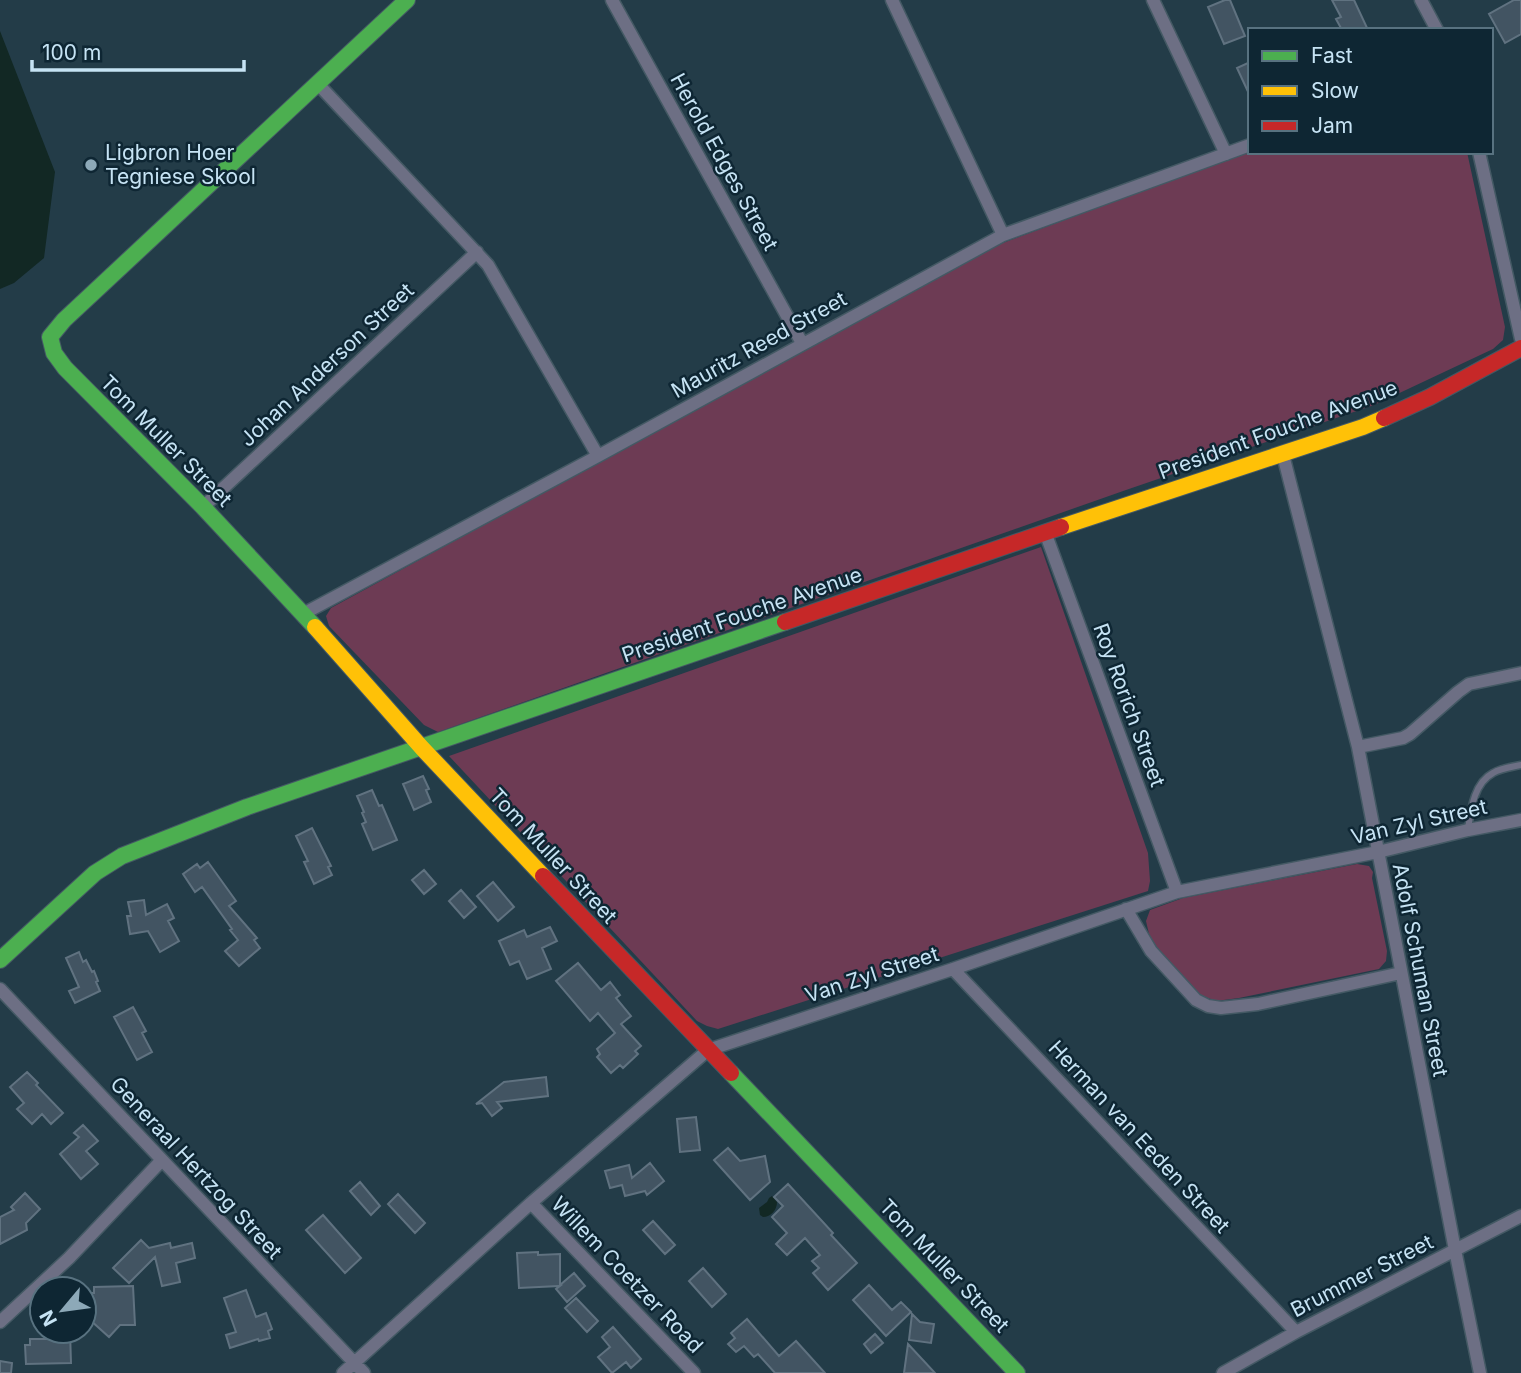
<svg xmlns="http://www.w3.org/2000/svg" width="1521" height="1373" font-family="Inter,sans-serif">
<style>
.green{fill:#6d3b54}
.water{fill:#122824}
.building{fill:#425462;stroke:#607280;stroke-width:2}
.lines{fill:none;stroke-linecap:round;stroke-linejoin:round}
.lane-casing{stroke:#445964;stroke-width:9}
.street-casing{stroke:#445964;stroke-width:15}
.fast-casing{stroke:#445964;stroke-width:18}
.slow-casing{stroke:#445964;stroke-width:18}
.jam-casing{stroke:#445964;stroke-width:18}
.lane{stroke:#6d6f84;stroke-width:6}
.street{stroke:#6d6f84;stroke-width:12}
.fast{stroke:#4caf50;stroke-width:16}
.slow{stroke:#ffc107;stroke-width:16}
.jam{stroke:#c62828;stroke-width:16}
.poi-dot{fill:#8da9b8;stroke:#0e2633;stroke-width:2.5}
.labels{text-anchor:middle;stroke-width:5;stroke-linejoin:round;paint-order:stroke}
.poi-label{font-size:21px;fill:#c6e3f4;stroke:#0e2633;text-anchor:start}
.street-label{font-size:21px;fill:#c6e3f4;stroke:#0e2633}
</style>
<rect width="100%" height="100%" fill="#233c48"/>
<path class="green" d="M1250,151V152H1467L1505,327L1503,340L1493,349L1374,405L1126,490L438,732L424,725L329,626L326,616L331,608L1000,244Z
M1041,547L1148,853L1150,881L1148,891L718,1029L707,1026L697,1021L449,756Z
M1357,864L1369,866L1373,872L1372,878L1387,951L1386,961L1379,969L1239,998L1216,1001L1200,995L1157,948L1149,934L1146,921L1150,910L1183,898Z"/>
<path class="water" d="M0,31L55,172L44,258L14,283L0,289Z
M772,1196L777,1202C777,1210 771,1217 763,1217L760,1215L759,1208L767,1202L769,1198Z"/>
<path class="building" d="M1225,0H1230L1245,36L1224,44L1208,7Z
M1332,0H1354L1368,30H1342L1336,19L1341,17Z
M1514,0H1521V34L1505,43L1489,14Z
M1250,62V96L1237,68Z
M423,776L429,789L426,790L431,802L414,810L403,784Z
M372,790L379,806L382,805L397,840L373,850L362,824L366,822L362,813L364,812L357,796Z
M312,828L331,866L328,867L332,875L314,884L304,862L308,861L296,836Z
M208,862L236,901L229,906L257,938L254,940L260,948L239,966L225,951L238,940L230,930L232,929L202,887L195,892L183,874L197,864L200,868Z
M424,870L436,884L424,894L412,880Z
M493,882L514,907L498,921L477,896Z
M461,890L476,907L464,918L449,901Z
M144,900L146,915L167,904L174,918L168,921L179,941L160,952L148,931L130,934L127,916H131L128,902Z
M550,927L557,941L542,948L551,969L527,979L519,961L510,965L499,941L524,930L527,937Z
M79,952L83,962L86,960L92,972L94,971L98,981L96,982L100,991L75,1003L69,991L79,987L66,958Z
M578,963L601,990L610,982L620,995L616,998L631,1016L621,1024L641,1046L635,1051L638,1054L623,1068L620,1065L611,1073L597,1057L600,1054L597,1049L615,1033L598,1013L590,1021L556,981Z
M133,1007L146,1031L142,1033L152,1052L137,1060L114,1017Z
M27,1072L38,1083L36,1085L63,1113L51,1124L42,1114L32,1124L17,1109L24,1103L10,1087Z
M546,1077L548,1096L497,1102L502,1108L492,1116L482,1103L476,1104L504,1082Z
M696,1117L700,1150L680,1152L677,1119Z
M83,1125L98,1141L86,1151L98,1164L81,1179L60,1154L79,1137L74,1133Z
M728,1148L740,1161L765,1156L770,1182L750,1200L714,1160Z
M650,1163L664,1181L647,1195L645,1191L625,1196L622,1185L610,1188L605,1171L629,1165L632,1178Z
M360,1182L380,1206L371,1215L350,1191Z
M788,1184L833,1233L831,1235L857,1263L828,1290L813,1273L819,1268L812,1261L820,1255L805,1238L787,1255L776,1244L787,1233L772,1217L783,1206L774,1197Z
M25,1193L40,1209L26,1223L27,1230L0,1244V1217L14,1210L11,1207Z
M398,1194L425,1223L415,1233L388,1204Z
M323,1215L361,1258L345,1273L306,1230Z
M653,1221L675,1245L665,1254L643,1230Z
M141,1240L149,1248L170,1243L171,1248L192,1243L195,1258L176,1263L180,1282L162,1286L155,1257L129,1283L113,1268Z
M538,1252V1255L560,1254V1285L574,1273L585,1286L567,1302L556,1289L560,1286L519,1288L517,1253Z
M703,1268L726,1294L712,1307L689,1281Z
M869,1285L892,1310L901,1302L911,1312L886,1336L853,1300Z
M133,1286L135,1325H120L109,1337L89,1319V1293H94V1287Z
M246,1290L256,1317L266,1313L272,1329L268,1331L270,1338L259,1341L258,1339L230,1348L226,1335L236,1332L224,1298Z
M576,1298L598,1321L587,1332L565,1308Z
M912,1314L920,1322L934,1324L931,1343L909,1340Z
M747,1319L779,1356L796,1341L825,1373H775L758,1354L754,1357L744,1346L736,1352L728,1344L735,1338L731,1333Z
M613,1327L641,1359L631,1368L626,1362L612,1373L598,1357L610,1347L602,1337Z
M58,1331H70L71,1363L26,1364L25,1345H30V1339H58Z
M875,1334L883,1343L871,1353L864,1344Z
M908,1344L935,1373H904Z
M0,1361L12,1363L11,1373H0Z"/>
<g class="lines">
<g class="lane-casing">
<path id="lane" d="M1468,829C1471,809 1474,783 1493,773C1501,768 1512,767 1521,765"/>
</g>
<g class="street-casing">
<path id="street" d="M612,0L802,343
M892,0L1003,235
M1153,0L1226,154
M1421,0L1437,30
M318,84L488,265L598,456
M1479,152L1521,339
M1283,455L1358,747L1455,1250L1480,1373
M203,507L477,252
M1045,532L1177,892
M303,614L598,456L1003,235L1250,145
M1358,747L1403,738L1410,734L1458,692L1469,684L1521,673
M1126,909L1151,951L1196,1000L1208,1006L1221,1008L1258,1004L1401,973
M953,969L1296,1332
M0,989L364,1373
M531,1203L694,1373
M0,1322L69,1258L162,1160
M343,1373L531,1203L708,1050L953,969L1177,892L1378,852L1468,830L1521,820
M1223,1373L1296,1332L1521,1216"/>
</g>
<g class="fast-casing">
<path id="fast" d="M315,627L203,507L65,368L54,353L50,337L64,320L407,0
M0,960L95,873L122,856L247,807L785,622
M731,1073L1017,1373"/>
</g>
<g class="slow-casing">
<path id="slow" d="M1061,527L1363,427L1384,418
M315,627L422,748L543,876"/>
</g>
<g class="jam-casing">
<path id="jam" d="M1384,418L1430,397L1521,348
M785,622L1061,527
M543,876L731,1073"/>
</g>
<use href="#lane" class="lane"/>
<use href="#street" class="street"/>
<use href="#fast" class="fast"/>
<use href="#slow" class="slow"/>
<use href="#jam" class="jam"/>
</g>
<circle class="poi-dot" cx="91" cy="165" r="7"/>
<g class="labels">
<g class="poi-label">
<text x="105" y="160">Ligbron Hoer<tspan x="105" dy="24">Tegniese Skool</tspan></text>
</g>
<g class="street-label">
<text transform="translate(724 162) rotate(61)" y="7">Herold Edges Street</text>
<text transform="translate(759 345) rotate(-29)" y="7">Mauritz Reed Street</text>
<text transform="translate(327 365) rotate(-43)" y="7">Johan Anderson Street</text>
<text transform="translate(1278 430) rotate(-20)" y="7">President Fouche Avenue</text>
<text transform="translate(166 441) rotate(45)" y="7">Tom Muller Street</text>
<text transform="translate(742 615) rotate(-19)" y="7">President Fouche Avenue</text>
<text transform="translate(1129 705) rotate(70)" y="7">Roy Rorich Street</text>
<text transform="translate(1419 822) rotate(-13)" y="7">Van Zyl Street</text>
<text transform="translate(553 856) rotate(47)" y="7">Tom Muller Street</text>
<text transform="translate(1420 970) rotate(79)" y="7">Adolf Schuman Street</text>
<text transform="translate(872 975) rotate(-18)" y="7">Van Zyl Street</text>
<text transform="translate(1139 1137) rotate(47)" y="7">Herman van Eeden Street</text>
<text transform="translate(196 1168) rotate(47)" y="7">Generaal Hertzog Street</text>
<text transform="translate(944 1266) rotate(46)" y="7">Tom Muller Street</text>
<text transform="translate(627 1275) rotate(46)" y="7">Willem Coetzer Road</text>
<text transform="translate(1362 1276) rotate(-27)" y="7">Brummer Street</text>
</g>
</g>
<rect x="1248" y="28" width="245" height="126" fill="#0e2633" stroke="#587280" stroke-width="2"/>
<rect x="1262" y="51" width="35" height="10" fill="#4caf50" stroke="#587280" stroke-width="2"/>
<text x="1311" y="63" font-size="21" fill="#c6e3f4">Fast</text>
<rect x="1262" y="86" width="35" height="10" fill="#ffc107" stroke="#587280" stroke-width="2"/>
<text x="1311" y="98" font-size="21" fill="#c6e3f4">Slow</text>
<rect x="1262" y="121" width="35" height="10" fill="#c62828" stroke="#587280" stroke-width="2"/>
<text x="1311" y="133" font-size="21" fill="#c6e3f4">Jam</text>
<g transform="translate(63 1310) rotate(241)"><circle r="33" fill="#0e2633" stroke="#587280" stroke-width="2"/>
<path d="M0-5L12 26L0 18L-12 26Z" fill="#8da9b8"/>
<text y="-10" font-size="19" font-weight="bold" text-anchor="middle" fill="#c6e3f4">N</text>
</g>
<path d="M32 60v10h212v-10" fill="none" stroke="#c6e3f4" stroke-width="3.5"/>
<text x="42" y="60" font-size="21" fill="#c6e3f4" stroke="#0e2633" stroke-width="5" paint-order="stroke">100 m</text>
</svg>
